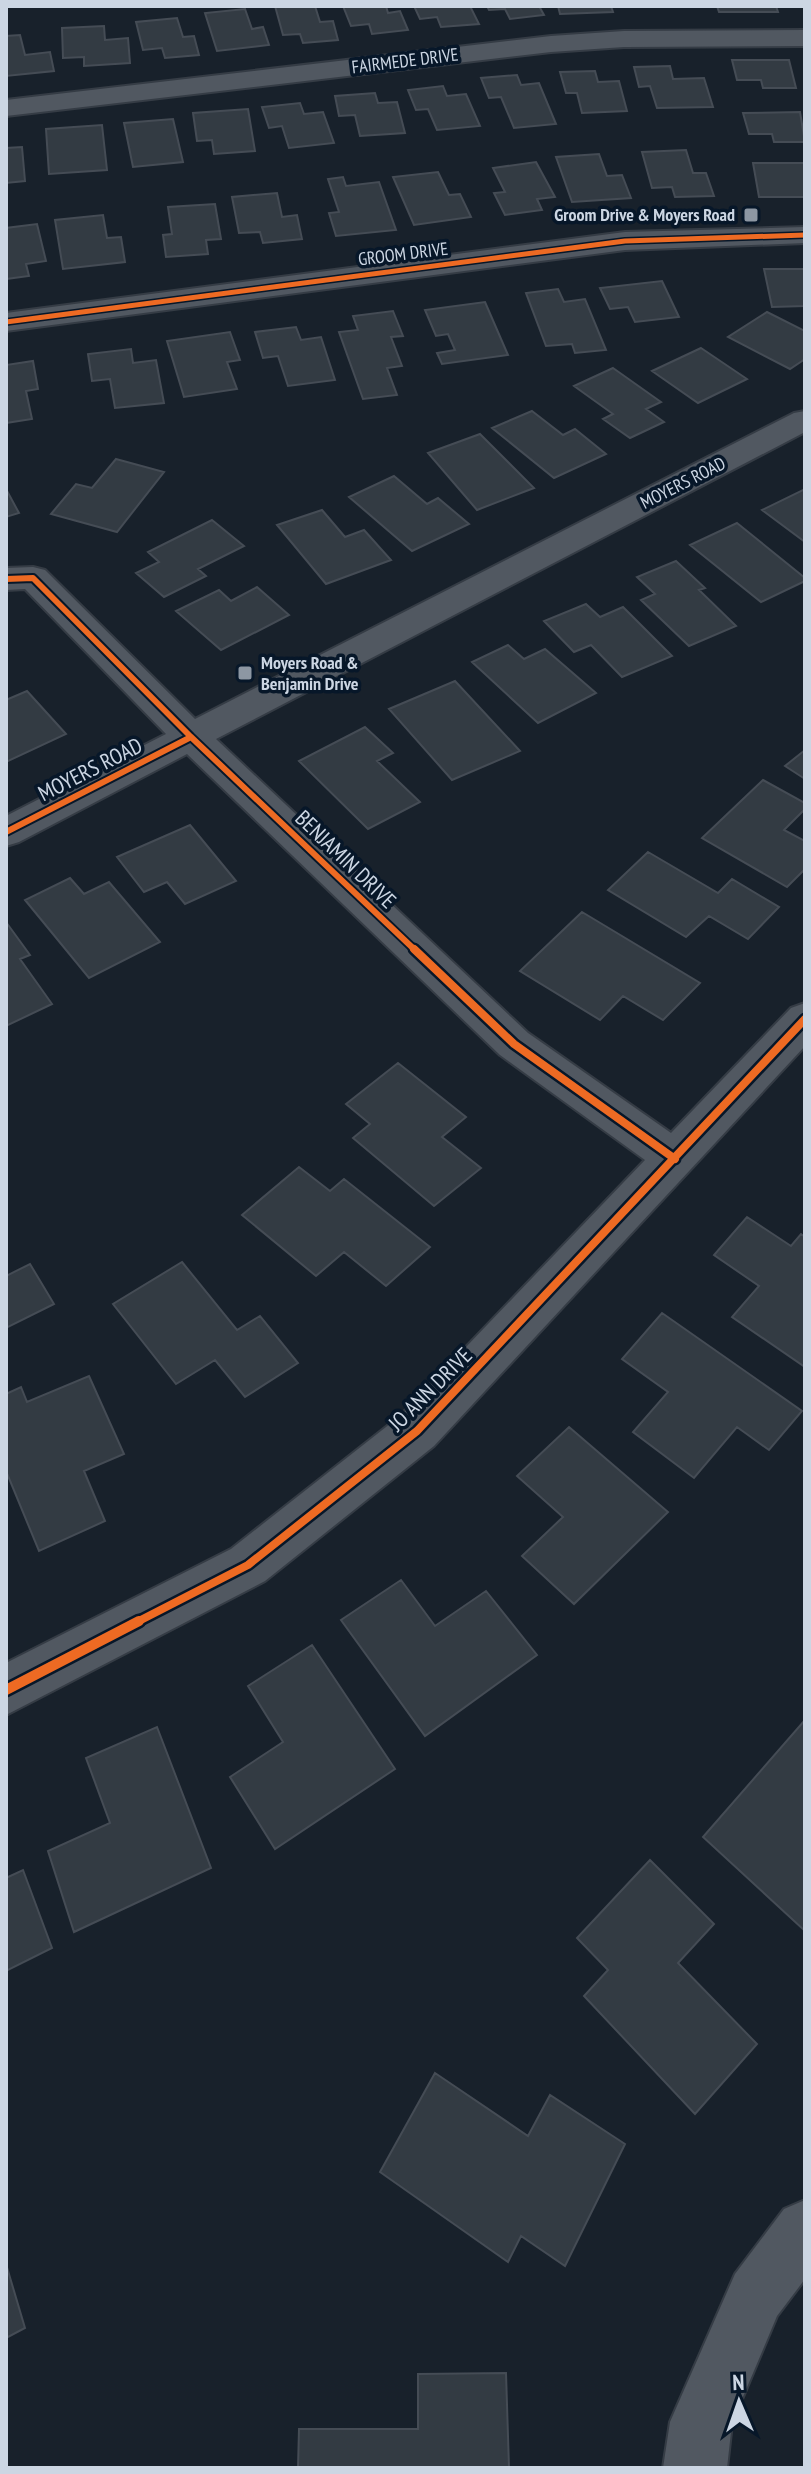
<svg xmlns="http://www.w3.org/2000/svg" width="811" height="2474" font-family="'PT Sans Narrow',sans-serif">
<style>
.building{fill:#333b43;stroke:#454c55;stroke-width:2}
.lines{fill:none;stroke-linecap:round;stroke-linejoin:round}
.street-casing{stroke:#353c45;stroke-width:4}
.street{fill:#515861;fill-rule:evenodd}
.cycleway-far3-casing{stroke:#071729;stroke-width:8}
.cycleway-far2-casing{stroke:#071729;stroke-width:10}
.cycleway-far1-casing{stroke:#071729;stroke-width:13}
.cycleway-casing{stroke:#071729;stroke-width:15}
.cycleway-far3{stroke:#ed6a23;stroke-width:5}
.cycleway-far2{stroke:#ed6a23;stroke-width:6}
.cycleway-far1{stroke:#ed6a23;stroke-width:8}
.cycleway{stroke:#ed6a23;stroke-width:10}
.poi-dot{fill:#8d97a3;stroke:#071729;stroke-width:3}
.labels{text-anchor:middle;stroke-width:7;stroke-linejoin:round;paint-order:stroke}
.far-street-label{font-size:18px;fill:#ccd6e3;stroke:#071729}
.far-poi-label{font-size:18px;font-weight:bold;fill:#ccd6e3;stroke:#071729;text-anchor:end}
.street-label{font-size:22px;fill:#ccd6e3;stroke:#071729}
</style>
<rect width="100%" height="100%" fill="#18212b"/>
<path class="building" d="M275,6H315L320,22L333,21L338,40L303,43L300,34L283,35Z
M343,6H386L388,13L400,11L408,30L372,34L369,24L351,26Z
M414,6H470L479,24L441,27L437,17L420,19Z
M487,6H539L544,15L510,19L505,9L489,10Z
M558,6H611L613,12L560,14Z
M717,6H776L778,12H719Z
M245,9L252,29L263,27L269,45L217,51L205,13Z
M177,18L183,37L194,36L199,55L165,58L162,48L143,50L136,22Z
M104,26L105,40L128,38L130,63L84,66V57L63,58L62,28Z
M20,35L25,55L50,52L54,71L6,76V36Z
M732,60H789L796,88H763L761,80H737Z
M670,66L673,79L704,78L713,107L657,108L650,86L639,87L634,67Z
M595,71L598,82L619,81L627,111L582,113L577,93H566L560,72Z
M517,75L521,85L539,83L556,124L514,128L501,97L489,98L481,78Z
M443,86L447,96L466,94L480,126L437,130L428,109L416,110L408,90Z
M375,93L378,103L397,102L405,133L360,136L355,115L339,116L335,96Z
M300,103L304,114L323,112L334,143L289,148L282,126L269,128L262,107Z
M248,109L255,151L214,154L212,140L197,141L193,113Z
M800,112L805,142H774L772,134H749L743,113Z
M173,119L183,162L133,167L124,123Z
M102,125L107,170L49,174L46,129Z
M22,147L25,181L6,183V148Z
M686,150L693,173H706L714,196L675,197L672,187L652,188L642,152Z
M599,154L607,176L622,175L631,198L572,202L556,157Z
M536,162L555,197L537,199L542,210L505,215L494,193L505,192L493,168Z
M753,163H805V197H759Z
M438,172L449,195L460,194L471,217L414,225L393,177Z
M343,177L346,186L379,182L396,230L336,236L329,213L339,212L328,179Z
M277,193L282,217L297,215L302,239L263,243L260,232L239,233L232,197Z
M215,204L221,239L206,240L208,254L166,257L163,235L172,234L168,207Z
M103,215L107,238L121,237L125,262L63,269L55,220Z
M37,224L46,261L26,264L29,276L6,279V228Z
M764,269H805V306L772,307Z
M662,281L679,317L635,322L628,307L610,309L600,288Z
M558,289L564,302L585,299L606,350L575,353L572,344L546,346L526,293Z
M485,302L508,355L442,364L437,353L455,350L448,334L436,336L425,310Z
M393,311L403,336L391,337L402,366L387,368L397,395L363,399L339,332L358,330L353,316Z
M767,312L805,331V359L790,369L728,337Z
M296,327L301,340L321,337L335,380L288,386L278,356L263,358L255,332Z
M230,332L240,360L227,362L237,389L184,397L167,341Z
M701,348L747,379L698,403L652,371Z
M131,349L133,363L156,360L164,403L115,408L110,379L92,381L88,354Z
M33,361L38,389L26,391L32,419L6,423V365Z
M613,368L661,402L646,409L664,422L630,438L603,419L613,414L574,386Z
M532,411L563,435L575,429L606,454L554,478L492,428Z
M480,434L534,488L477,510L428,453Z
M116,459L164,472L117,532L51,514L76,484L92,488Z
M394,476L427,504L438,498L469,524L412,551L349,497Z
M6,489L19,513L6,517Z
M805,489V542L762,510Z
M322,510L345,537L364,530L391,560L326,584L277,525Z
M212,520L244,546L198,569L206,576L164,597L136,573L159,562L148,552Z
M737,523L805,578V581L761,602L690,545Z
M676,561L705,588L699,590L736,626L689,646L641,600L655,594L637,577Z
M257,587L289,615L221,650L176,611L219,590L231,601Z
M586,604L600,617L623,607L672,656L622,677L591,645L574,652L544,621Z
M508,645L524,659L545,649L596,693L538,723L472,662Z
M455,681L520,751L452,780L389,709Z
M27,691L66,734L6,762V700Z
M365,727L393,753L377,761L420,802L368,829L299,761Z
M805,750V779L785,766Z
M763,780L805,803V809L784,830L805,841V869L787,887L702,838Z
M190,825L236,881L185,904L167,882L144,892L117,857Z
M648,852L718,893L732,879L779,907L748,939L709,916L686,937L608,890Z
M70,878L84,894L109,882L160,942L89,978L25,900Z
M582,912L700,983L663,1020L623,996L600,1020L520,971Z
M6,922L30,955L20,959L52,1004L6,1026Z
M398,1063L466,1117L442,1137L481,1168L434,1206L353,1138L370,1124L346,1104Z
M299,1167L330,1191L344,1179L430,1247L386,1286L344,1252L316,1276L242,1215Z
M747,1217L791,1246L801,1234L805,1237V1367L732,1317L759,1286L714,1255Z
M182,1262L237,1330L260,1316L298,1363L245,1397L215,1360L176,1384L113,1304Z
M30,1264L54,1304L6,1328V1276Z
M662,1313L802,1411L769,1450L737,1427L694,1478L633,1432L668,1392L622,1359Z
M89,1376L124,1454L84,1471L105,1521L39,1551L6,1471V1394L21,1387L27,1402Z
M569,1427L668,1512L574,1604L522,1556L563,1517L517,1476Z
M401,1580L435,1626L486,1591L537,1655L425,1736L341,1620Z
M312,1645L395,1769L275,1849L230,1777L283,1742L248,1686Z
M805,1720V1931L703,1837Z
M157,1727L211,1868L74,1932L48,1851L110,1823L86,1758Z
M650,1860L714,1924L678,1963L757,2044L695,2114L584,1996L608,1970L577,1938Z
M23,1870L52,1948L6,1971V1878Z
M435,2073L528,2136L550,2095L625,2144L565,2266L521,2236L508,2262L380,2172Z
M6,2264L25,2328L6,2338Z
M506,2373L509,2468H298L299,2429H418V2374Z"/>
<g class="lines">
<g class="street-casing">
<path id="street" d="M805,30V46L624,47L551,52L6,116V100L551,36L624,31Z
M805,227V243L625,250L6,331V313L625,232Z
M805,411V432L216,739L528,1033L671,1133L791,1008L805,1003V1046L434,1446L265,1581L6,1715V1663L231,1549L400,1416L645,1160L500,1055L187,754L19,842L6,846V816L166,734L25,589L6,590V568L33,567L45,570L195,719L794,413Z
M805,2200V2279L777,2316L732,2423L727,2468H663L670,2422L735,2274L784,2209Z"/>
</g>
<use href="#street" class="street"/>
<g class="cycleway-far3-casing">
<path id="cycleway-far3" d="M6,322L625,241L805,235"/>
</g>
<g class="cycleway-far2-casing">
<path id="cycleway-far2" d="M6,579L33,578L191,737L416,951
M6,832L191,737"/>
</g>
<g class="cycleway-far1-casing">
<path id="cycleway-far1" d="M414,949L514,1044L675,1159
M135,1623L248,1565L417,1431L805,1019"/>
</g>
<g class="cycleway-casing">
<path id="cycleway" d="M6,1690L139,1621"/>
</g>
<use href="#cycleway-far3" class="cycleway-far3"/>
<use href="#cycleway-far2" class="cycleway-far2"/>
<use href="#cycleway-far1" class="cycleway-far1"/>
<use href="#cycleway" class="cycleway"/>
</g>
<g class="poi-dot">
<rect x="743" y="207" width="16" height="16" rx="4"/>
<rect x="237" y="665" width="16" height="16" rx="4"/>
</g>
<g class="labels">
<g class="far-street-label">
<text transform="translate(405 61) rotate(-7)" y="6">FAIRMEDE DRIVE</text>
<text transform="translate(403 254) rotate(-7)" y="6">GROOM DRIVE</text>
<text transform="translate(683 483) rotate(-27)" y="6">MOYERS ROAD</text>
</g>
<g class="far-poi-label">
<text x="735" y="221">Groom Drive &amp; Moyers Road</text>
<text x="261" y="669" text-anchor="start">Moyers Road &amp;<tspan x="261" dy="21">Benjamin Drive</tspan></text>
</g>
<g class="street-label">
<text transform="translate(90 769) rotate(-27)" y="8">MOYERS ROAD</text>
<text transform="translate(346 859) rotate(44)" y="8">BENJAMIN DRIVE</text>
<text transform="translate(430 1389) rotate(-45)" y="8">JO ANN DRIVE</text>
</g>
</g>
<rect width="811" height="2474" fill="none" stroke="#ccd6e3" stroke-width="16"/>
<g transform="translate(739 2402) rotate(358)" stroke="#071729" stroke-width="6" paint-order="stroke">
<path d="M0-6L14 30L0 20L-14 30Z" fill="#ccd6e3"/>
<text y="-12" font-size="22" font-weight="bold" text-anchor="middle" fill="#ccd6e3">N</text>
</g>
</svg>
